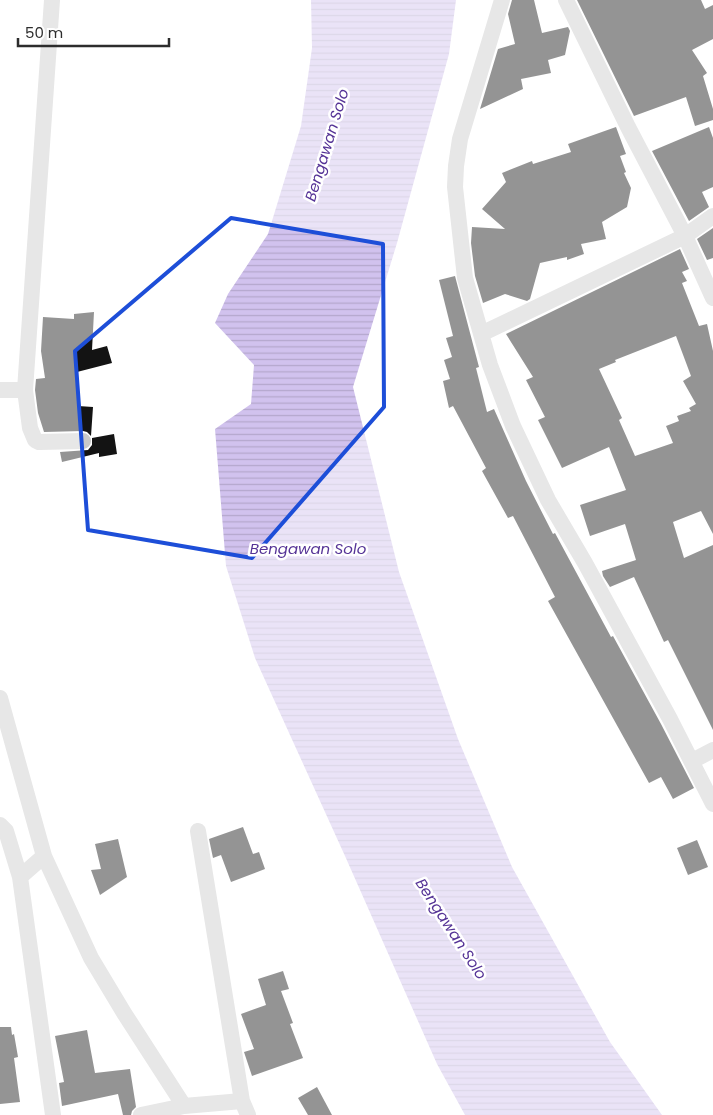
<svg xmlns="http://www.w3.org/2000/svg" width="713" height="1115" font-family="Poppins,sans-serif">
<style>
.water{fill:url(#water-rules)}
.building{fill:#131313;fill-rule:evenodd}
.lines{fill:none;stroke-linecap:round;stroke-linejoin:round}
.street{stroke:#c9c9c9;stroke-width:16}
.marked{fill:none;stroke:#1d4ed8;stroke-width:4;stroke-linejoin:round}
.labels{text-anchor:middle;stroke-width:5;stroke-linejoin:round;paint-order:stroke}
.water-label{font-size:15px;font-style:italic;fill:#553396;stroke:#fff}
</style>
<defs>
<pattern id="water-rules" width="6" height="5" patternUnits="userSpaceOnUse" patternTransform="scale(1.25)"><rect width="6" height="5" fill="#d1c2ee"/><path d="M0 2.5h6" fill="none" stroke="#b4a7cc"/></pattern>
</defs>
<rect width="100%" height="100%" fill="#fff"/>
<path class="water" d="M311,0H456L449,54L397,243L353,387L399,572L458,739L512,867L610,1042L662,1115H465L437,1064L345,856L255,658L226,566L215,429L251,404L254,365L215,323L228,294L268,234L301,126L312,48Z"/>
<path class="building" d="M512,0H534L542,33L568,27L570,31L565,55L548,60L551,73L521,79L523,89L480,109L498,49L515,44L508,14Z
M577,0H701L705,9L713,5V39L692,50L707,73L703,76L713,109V120L695,126L686,97L634,116Z
M616,127L626,154L620,156L626,172L624,173L631,188L627,207L602,222L606,239L581,244L584,254L567,260V257L540,263L530,299L527,301L505,294L483,303L475,276L471,243L472,227L505,229L482,209L506,182L502,173L532,161L533,164L571,152L568,144Z
M709,127L713,138V187L702,192L709,207L689,221L652,151Z
M713,228V258L707,260L697,239Z
M680,249L689,269L682,272L687,281L682,283L699,326L707,324L713,351V534L701,511L673,522L684,558L713,545V730L668,640L664,642L634,577L610,587L603,576L602,571L636,560L625,524L590,536L580,505L626,490L609,447L562,468L538,420L545,417L526,380L533,377L506,334ZM676,336L691,376L683,381L696,404L689,408L691,411L677,416L679,421L666,426L673,443L635,456L619,420L622,418L599,369L616,362L615,360Z
M455,276L479,367L476,368L487,412L494,409L526,481L553,534L555,533L611,637L613,636L661,724L694,788L673,799L661,777L649,783L548,601L555,597L513,516L508,518L482,471L486,468L453,406L449,408L443,381L450,379L444,360L452,357L446,338L453,336L439,280Z
M94,312L92,350L107,346L112,363L77,372L78,406L93,407L91,436L87,432L83,431L44,432L38,413L35,390L36,379L45,378L41,351L43,317L74,319V314Z
M114,434L117,454L99,457V453L62,462L60,452L88,450L92,445V438Z
M243,827L253,854L259,852L265,869L231,882L221,855L213,858L209,839Z
M118,839L127,877L100,895L91,870L101,869L95,844Z
M697,840L708,867L688,875L677,848Z
M283,971L289,989L281,991L293,1023L290,1024L303,1058L252,1076L244,1052L254,1049L241,1014L266,1005L258,979Z
M0,1027H11L12,1035L14,1034L18,1057L14,1058L20,1102L0,1104Z
M87,1030L95,1073L130,1069L136,1107L132,1111L131,1115H123L118,1094L62,1106L59,1083L64,1082L55,1036Z
M317,1087L332,1115H308L298,1098Z"/>
<g class="lines">
<path class="street" d="M502,0L460,139L456,166L455,187L465,278L490,365L513,426L548,500L585,563L670,719L713,804
M566,0L628,127L685,236L713,298
M481,334L685,236L713,216
M0,390H25L52,0
M25,390L30,428L35,440L39,442L83,441
M0,698L44,856L91,958L124,1013L184,1106
M692,761L713,750
M0,825L6,831L20,877L53,1115
M20,877L44,856
M242,1101L248,1115
M141,1115L184,1106L242,1101L198,831"/>
</g>
<path d="M0 0H713V1115H0ZM231,218L383,244L384,407L252,558L88,530L75,351Z" fill="#fff" fill-opacity=".55" fill-rule="evenodd"/>
<path class="marked" d="M231,218L383,244L384,407L252,558L88,530L75,351Z"/>
<g class="labels">
<g class="water-label">
<text transform="translate(327 145) rotate(-73)" y="5">Bengawan Solo</text>
<text x="308" y="554">Bengawan Solo</text>
<text transform="translate(451 929) rotate(57)" y="5">Bengawan Solo</text>
</g>
</g>
<path d="M18 38v8h151v-8" fill="none" stroke="#2c2c2c" stroke-width="2.5"/>
<text x="25" y="38" font-size="15" fill="#2c2c2c" stroke="#ffffff" stroke-width="4" paint-order="stroke">50 m</text>
</svg>
